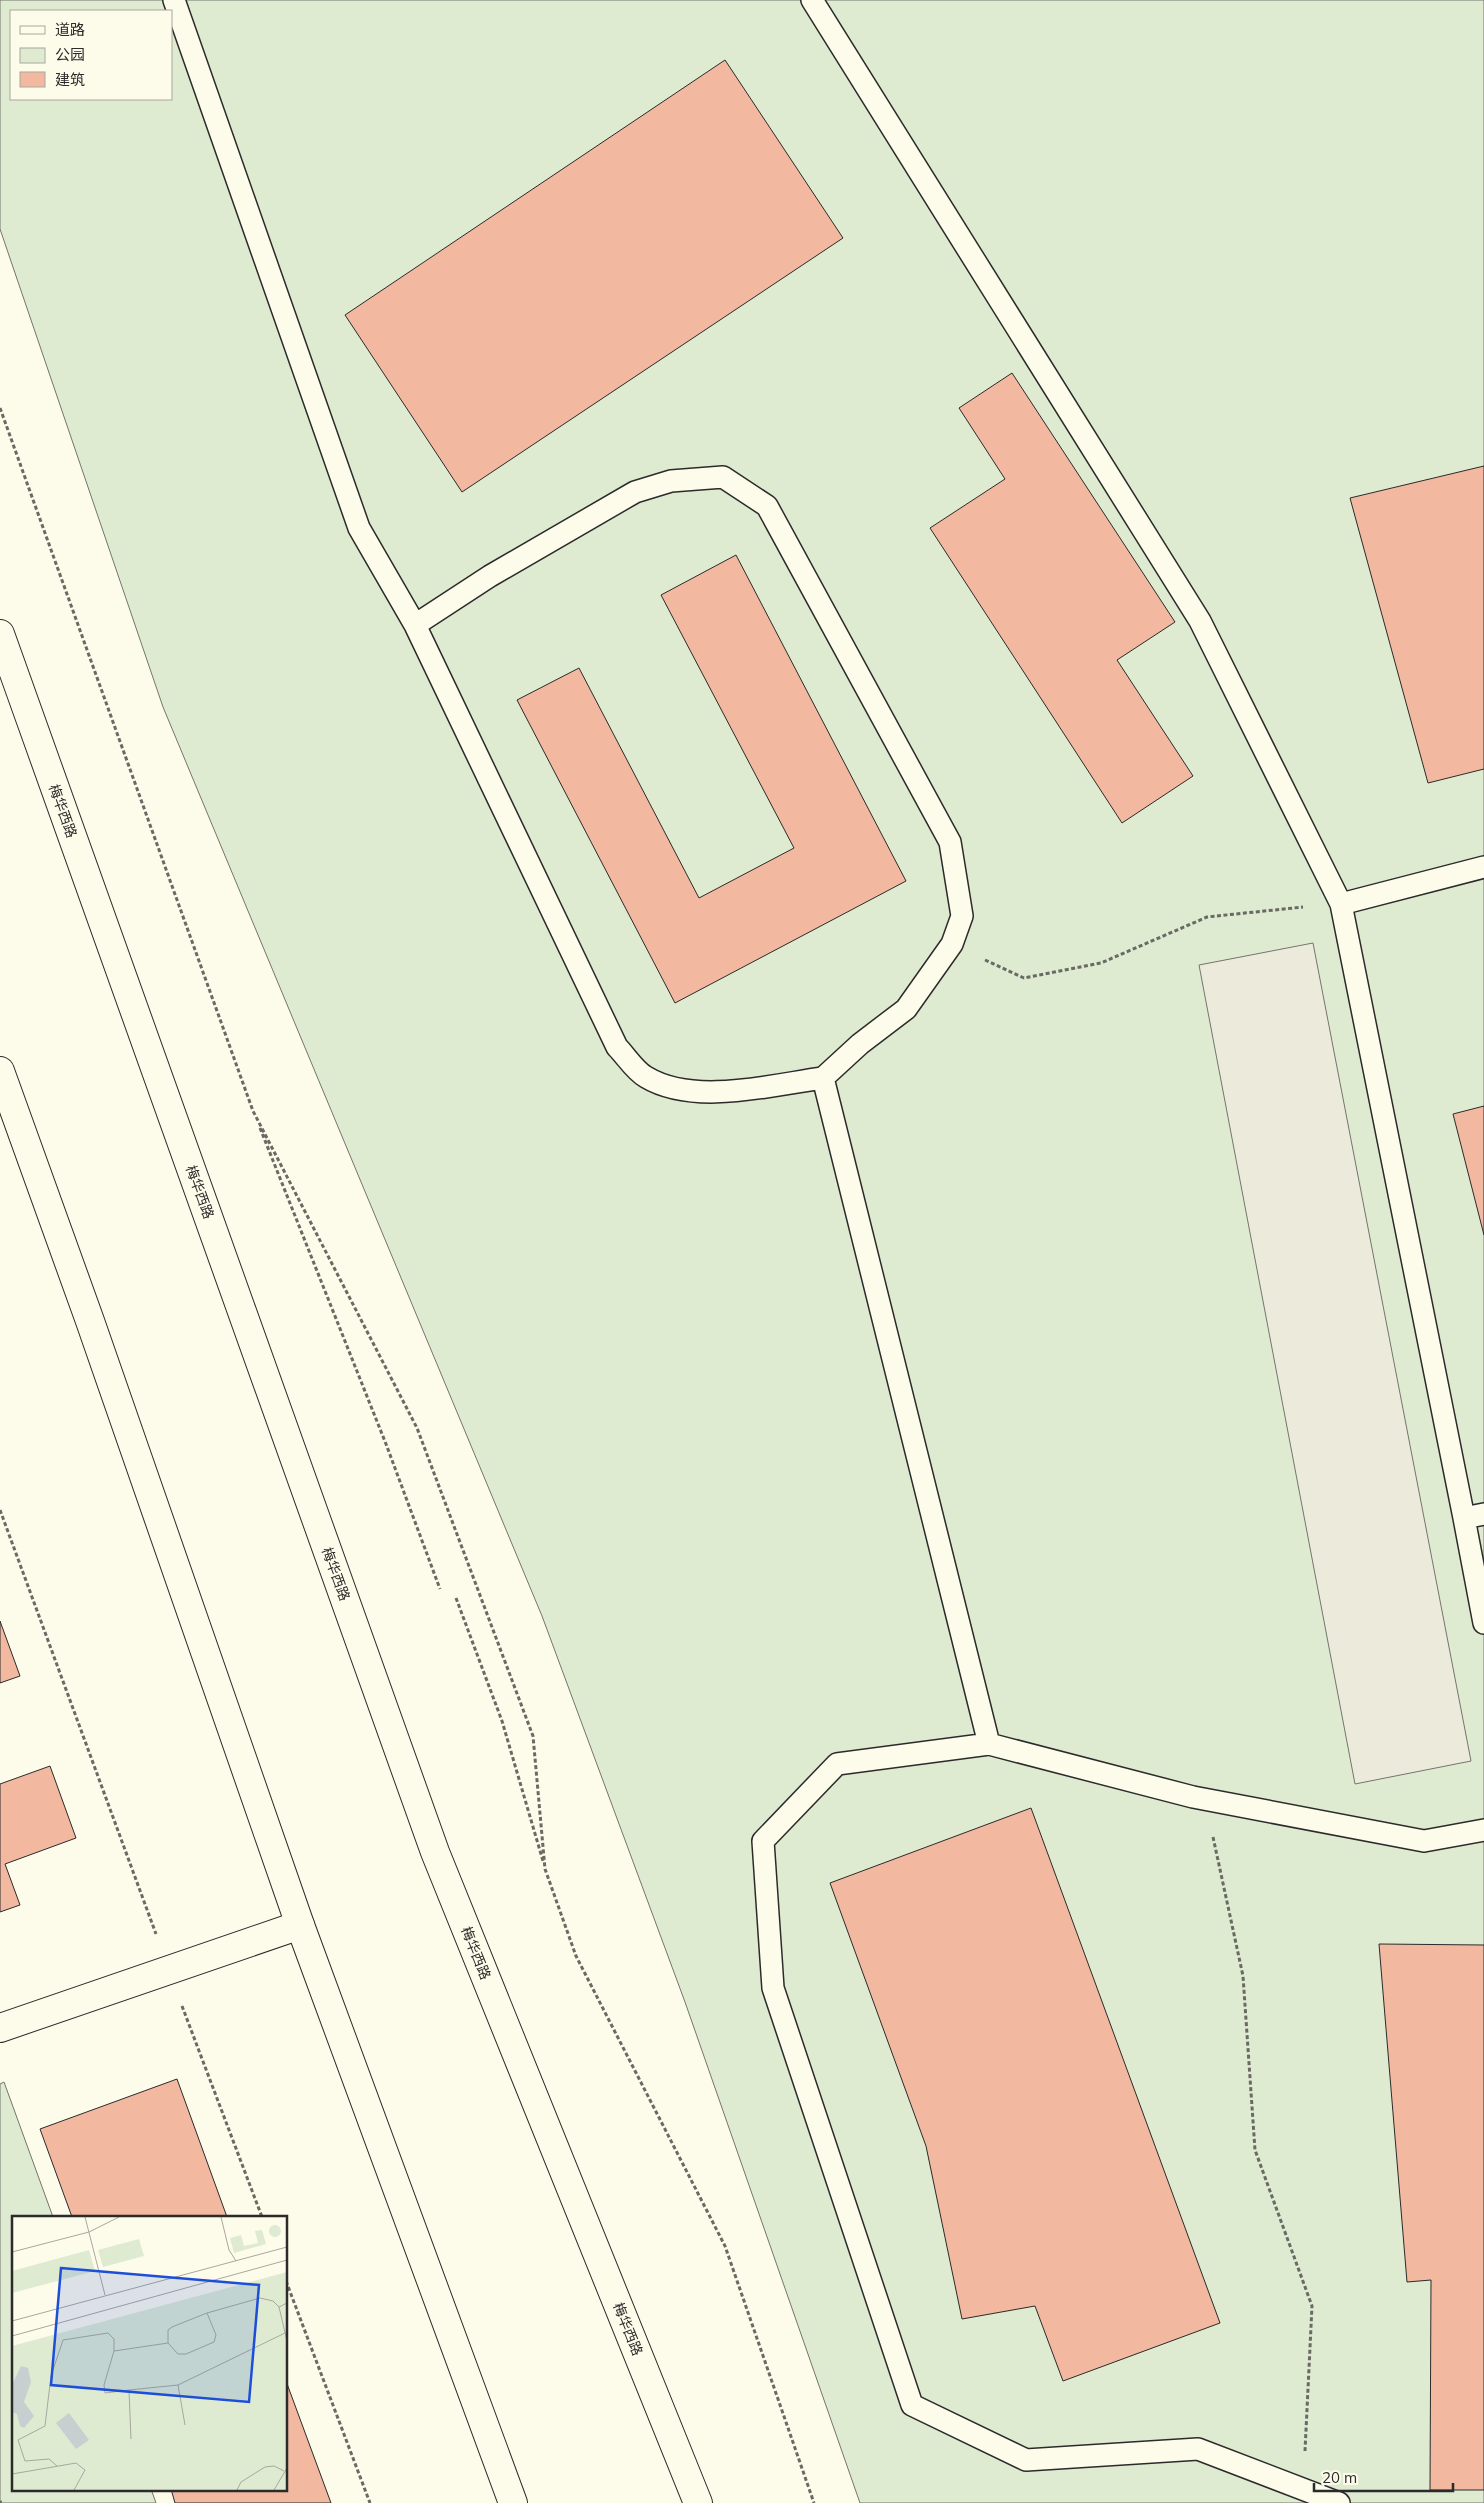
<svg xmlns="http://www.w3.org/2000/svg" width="1484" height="2503" font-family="Mulish,'Noto Sans SC',sans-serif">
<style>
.green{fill:#deebd1;stroke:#74746e;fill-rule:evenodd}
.parking{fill:#eceadb;stroke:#74746e}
.building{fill:#f2b8a0;stroke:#2b2b2b}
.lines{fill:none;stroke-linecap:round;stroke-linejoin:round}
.service-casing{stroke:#2b2b2b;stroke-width:24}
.minor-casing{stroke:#2b2b2b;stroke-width:30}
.primary-casing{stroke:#2b2b2b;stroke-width:30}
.path{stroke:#6a6964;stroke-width:3;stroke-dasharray:4 2.5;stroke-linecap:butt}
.service{stroke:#fdfbea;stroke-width:21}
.minor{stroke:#fdfbea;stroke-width:28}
.primary{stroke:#fdfbea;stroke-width:28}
.labels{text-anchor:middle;stroke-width:4;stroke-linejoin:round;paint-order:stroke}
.street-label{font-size:14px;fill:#2b2b2b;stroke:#fdfbea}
.inset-road{fill:none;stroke:#a9a89e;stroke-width:1}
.view{fill:#1d4ed8;fill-opacity:0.15;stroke:#1d4ed8;stroke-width:2.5}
.inset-edge{fill:none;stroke:#2b2b2b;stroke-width:2.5}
</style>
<rect width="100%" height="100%" fill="#fdfbea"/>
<path class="green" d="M0,0H1484V2503H860L685,2002L542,1616L163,707L0,229ZM11,11H171V99H11Z
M4,2082L53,2217H14V2489H151L156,2503H0V2084Z"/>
<path class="parking" d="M1313,943L1471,1761L1355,1784L1199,965Z"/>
<path class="building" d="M725,60L843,238L462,492L345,315Z
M1012,373L1175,622L1117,660L1193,776L1122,823L930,528L1005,479L959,408Z
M1484,466V769L1428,783L1350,498Z
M736,555L906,881L675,1003L517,700L579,668L699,898L794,848L661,595Z
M1484,1106V1235L1453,1114Z
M0,1621L20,1676L0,1683Z
M50,1766L76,1838L5,1864L20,1905L0,1912V1784Z
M1031,1808L1220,2323L1063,2381L1035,2306L962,2319L926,2146L830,1883Z
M1379,1944L1484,1945V2490H1430L1431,2280L1407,2282Z
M177,2079L227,2217H72L40,2129Z
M286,2381L331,2503H175L171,2489H286Z"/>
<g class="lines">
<g class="service-casing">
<path id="service" d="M174,0L359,528L415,625
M812,0L1200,621L1341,904L1464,1518L1484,1514
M1341,904L1484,867
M823,1078C771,1085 694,1106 646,1077C635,1071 626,1056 617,1047L415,625L490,576L635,492L671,481L723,477L767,506L950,842L962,916L952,944L906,1009L860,1044L823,1078L989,1744
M1464,1518L1484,1623
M1339,2503L1198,2449L1026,2460L912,2405L773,1988L763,1841L837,1764L989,1744L1193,1797L1424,1841L1484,1830"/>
</g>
<g class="minor-casing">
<path id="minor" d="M0,2028L300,1925"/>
</g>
<g class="primary-casing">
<path id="primary" d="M0,634L435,1852L698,2503
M0,1071L90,1321L300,1925L513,2503"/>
</g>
<path class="path" d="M0,408L253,1111L417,1428L533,1736L545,1869L576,1956L725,2246L814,2503
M985,960L1024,978L1101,963L1207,917L1303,907
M260,1128L386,1444L440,1589
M0,1510L156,1934
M456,1598L502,1721L543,1861
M1213,1837L1243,1976L1255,2150L1312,2306L1305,2451
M182,2006L262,2217
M286,2281L370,2503
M0,2501L1,2503"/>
<use href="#service" class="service"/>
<use href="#minor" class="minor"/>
<use href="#primary" class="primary"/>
</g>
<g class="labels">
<g class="street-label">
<text transform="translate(63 811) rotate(70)" y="5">梅华西路</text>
<text transform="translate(200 1192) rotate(70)" y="5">梅华西路</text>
<text transform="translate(336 1574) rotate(70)" y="5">梅华西路</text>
<text transform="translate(476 1953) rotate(68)" y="5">梅华西路</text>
<text transform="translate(628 2329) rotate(68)" y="5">梅华西路</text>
</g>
</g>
<g transform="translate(12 2216)">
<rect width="275" height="275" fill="#fdfbea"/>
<path d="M257 15a6 6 0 1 1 12 0a6 6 0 1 1-12 0ZM250,14L254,28L222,37L218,22L229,19L232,30L246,27L243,15ZM127,23L132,40L91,51L86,34ZM77,34L83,55L0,77V55ZM275,56V274H0V130Z" fill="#deebd1"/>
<path d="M9,150L16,152L19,166L12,186L22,200L12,212L8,210L5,198L0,196V169ZM57,197L77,224L64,233L44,207Z" fill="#c7d0d0"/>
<path class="inset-road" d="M73,1L93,79M209,1L217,34L224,45M0,36L77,16L107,1M275,87L267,91L275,125M195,97L248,82L261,85L267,91M0,105L275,31M0,120L275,44M102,135L156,127L166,138H174L202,126L204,119L195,97L160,111L156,114V127M166,169L173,209M119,223L117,174L166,169L273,117M45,250L37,243L13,245L6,224L33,210L39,160L51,124L96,117L102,123V135L92,169L93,177L117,174M0,258L64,247L73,254L62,274M225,274L229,266L253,251L262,250L272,255M262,274L275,252"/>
<path class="view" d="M49,52L247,69L237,186L39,169Z"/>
<rect width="275" height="275" class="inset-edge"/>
</g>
<rect x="10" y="10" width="162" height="90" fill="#fdfbea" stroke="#a9a89e"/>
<rect x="20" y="26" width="25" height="8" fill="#fdfbea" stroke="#a9a89e"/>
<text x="55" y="35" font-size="15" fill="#2b2b2b">道路</text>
<rect x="20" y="48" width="25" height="15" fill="#deebd1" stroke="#a9a89e"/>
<text x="55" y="60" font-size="15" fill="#2b2b2b">公园</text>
<rect x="20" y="72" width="25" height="15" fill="#f2b8a0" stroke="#a9a89e"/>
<text x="55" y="85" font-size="15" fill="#2b2b2b">建筑</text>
<path d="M1314 2483v8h139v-8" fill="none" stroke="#2b2b2b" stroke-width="2.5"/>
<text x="1322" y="2483" font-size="15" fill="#2b2b2b" stroke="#fdfbea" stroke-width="4" paint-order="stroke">20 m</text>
</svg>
